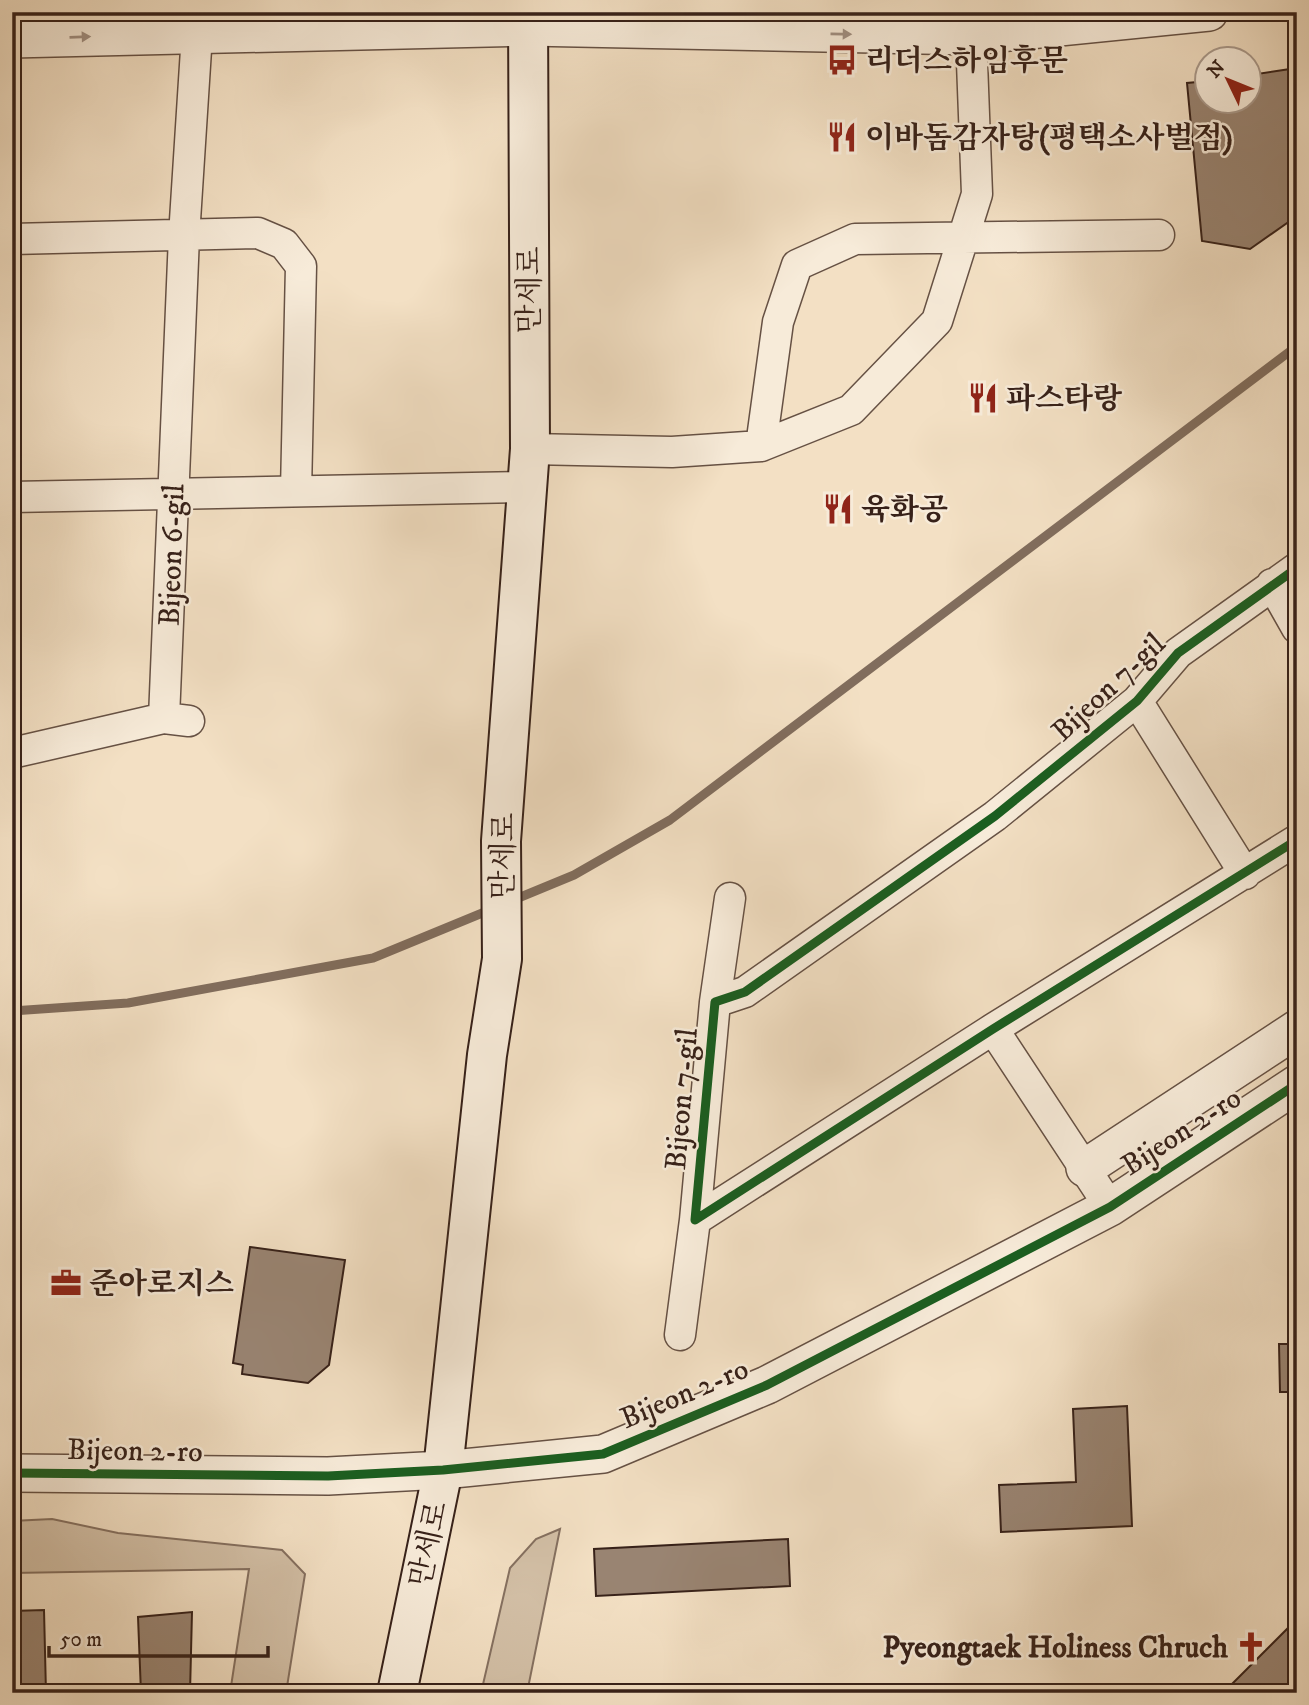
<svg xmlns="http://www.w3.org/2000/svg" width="1309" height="1705" font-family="'IM FELL DW Pica','Noto Serif KR',serif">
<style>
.green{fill:#d3c0a7;stroke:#857060;stroke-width:2}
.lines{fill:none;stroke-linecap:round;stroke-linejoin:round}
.stream{stroke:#816d5d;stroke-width:9}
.building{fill:#998472;stroke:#372119;stroke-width:2}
.minor-casing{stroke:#665144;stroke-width:33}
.tertiary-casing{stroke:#665144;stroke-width:40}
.secondary-casing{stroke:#372119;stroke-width:42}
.minor{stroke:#f7ebd9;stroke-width:30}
.tertiary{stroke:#f7ebd9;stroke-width:37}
.secondary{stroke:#f7ebd9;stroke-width:38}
.cycleway-casing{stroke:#f7ebd9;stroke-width:13}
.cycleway{stroke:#1b5e20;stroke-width:9}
.oneway{fill:#a19083}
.labels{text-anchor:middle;stroke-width:5;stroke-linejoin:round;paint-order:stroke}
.poi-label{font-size:30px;font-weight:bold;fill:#372119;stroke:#f7ebd9;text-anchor:start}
.street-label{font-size:30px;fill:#372119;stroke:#f7ebd9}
</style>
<rect width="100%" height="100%" fill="#f3e0c4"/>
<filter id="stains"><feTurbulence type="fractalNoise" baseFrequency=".00286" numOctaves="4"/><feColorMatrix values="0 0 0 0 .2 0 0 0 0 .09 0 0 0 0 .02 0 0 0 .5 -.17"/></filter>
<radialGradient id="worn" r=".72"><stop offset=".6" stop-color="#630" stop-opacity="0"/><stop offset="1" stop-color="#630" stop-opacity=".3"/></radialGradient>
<path class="green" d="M52,1519L118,1533L282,1550L305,1574L286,1693H230L249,1569L12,1573V1521Z
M560,1529L527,1693H481L510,1568L536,1539Z"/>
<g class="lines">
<path class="stream" d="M511,901L574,875L670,820L1297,346
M12,1011L128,1003L373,958L492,909"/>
</g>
<path class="building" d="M1297,68V216L1250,249L1202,241L1187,83L1208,81V102H1250V75Z
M250,1247L345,1260L329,1365L308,1383L242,1374L243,1365L233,1363Z
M1279,1344H1297V1392H1280Z
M1127,1406L1132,1526L1001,1532L999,1485L1076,1482L1073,1409Z
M788,1539L790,1586L596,1596L594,1549Z
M44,1610L46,1693H12V1611Z
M192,1612L190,1693H141L138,1617Z
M1291,1625L1297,1631V1693H1223Z"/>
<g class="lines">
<g class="minor-casing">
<path id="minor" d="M12,239L258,233L284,244L301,266L296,491
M761,446L778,322L797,265L855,239L1159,235
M530,449L672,452L761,446L851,410L937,321L977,194L971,36
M12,497L528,487
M1297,568L1178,653L1137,701L995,816L745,992L715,1002L695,1220L993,1029L1297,840
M1272,584L1297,628
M1137,701L1245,874
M164,718L184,236L197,34
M12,753L164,718L189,721
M715,1002L730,898
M993,1029L1110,1207
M680,1335L695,1220"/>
</g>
<g class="tertiary-casing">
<path id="tertiary" d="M12,39L528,27L971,36L1209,12
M1085,1168L1297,1029
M12,1473L328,1476L443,1470L603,1454L767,1385L1110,1207L1297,1084"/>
</g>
<g class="secondary-casing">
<path id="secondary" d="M397,1693L443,1470L487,1055L502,959L501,841L530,449L528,12"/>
</g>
<use href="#minor" class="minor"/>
<use href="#tertiary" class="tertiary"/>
<use href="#secondary" class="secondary"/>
<g class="cycleway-casing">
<path id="cycleway" d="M1297,568L1178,653L1137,701L995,816L745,992L715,1002L695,1220L993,1029L1297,840
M12,1473L328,1476L443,1470L603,1454L767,1385L1110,1207L1297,1084"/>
</g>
<use href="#cycleway" class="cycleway"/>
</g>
<defs><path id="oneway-solid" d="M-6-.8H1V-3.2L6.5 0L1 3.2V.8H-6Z" transform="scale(1.75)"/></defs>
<g class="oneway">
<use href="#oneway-solid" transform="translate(841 34) rotate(1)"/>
<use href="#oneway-solid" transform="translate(80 37) rotate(-2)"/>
</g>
<defs>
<g id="bus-bare" transform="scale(2.415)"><path d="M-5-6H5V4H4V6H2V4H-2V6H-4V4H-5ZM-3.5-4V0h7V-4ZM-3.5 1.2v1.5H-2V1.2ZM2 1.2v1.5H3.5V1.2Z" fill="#8f2418" stroke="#f7ebd9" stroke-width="2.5" paint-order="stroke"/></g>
<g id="restaurant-bare" transform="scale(2.415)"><path d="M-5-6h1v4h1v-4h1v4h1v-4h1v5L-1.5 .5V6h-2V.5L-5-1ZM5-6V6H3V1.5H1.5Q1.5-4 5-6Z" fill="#8f2418" stroke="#f7ebd9" stroke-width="2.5" paint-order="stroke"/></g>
<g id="office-bare" transform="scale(2.415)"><path d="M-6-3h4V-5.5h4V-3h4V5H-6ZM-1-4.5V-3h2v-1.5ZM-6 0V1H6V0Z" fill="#8f2418" stroke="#f7ebd9" stroke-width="2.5" paint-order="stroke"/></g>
<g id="church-bare" transform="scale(2.415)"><path d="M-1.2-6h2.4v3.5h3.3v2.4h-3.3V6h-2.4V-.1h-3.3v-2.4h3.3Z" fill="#8f2418" stroke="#f7ebd9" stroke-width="2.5" paint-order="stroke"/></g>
</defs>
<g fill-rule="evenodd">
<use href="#bus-bare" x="842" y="60"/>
<use href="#restaurant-bare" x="842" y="137"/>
<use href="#restaurant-bare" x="983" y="398"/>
<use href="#restaurant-bare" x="838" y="509"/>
<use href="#office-bare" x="66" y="1283"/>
<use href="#church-bare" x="1251" y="1647"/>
</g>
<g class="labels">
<g class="poi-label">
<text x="865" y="70">리더스하임후문</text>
<text x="865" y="147">이바돔감자탕(평택소사벌점)</text>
<text x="1006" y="408">파스타랑</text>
<text x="861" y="519">육화공</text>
<text x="89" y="1293">준아로지스</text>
<text x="1228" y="1657" text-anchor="end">Pyeongtaek Holiness Chruch</text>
</g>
<g class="street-label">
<text transform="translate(529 290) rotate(-90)" y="10">만세로</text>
<text transform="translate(171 555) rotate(-88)" y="10">Bijeon 6-gil</text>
<text transform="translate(1108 687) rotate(-43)" y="10">Bijeon 7-gil</text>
<text transform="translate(503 856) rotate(-89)" y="10">만세로</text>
<text transform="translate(681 1099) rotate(-85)" y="10">Bijeon 7-gil</text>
<text transform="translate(1181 1131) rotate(-33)" y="10">Bijeon 2-ro</text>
<text transform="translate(684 1393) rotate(-23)" y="10">Bijeon 2-ro</text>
<text transform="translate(135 1450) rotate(1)" y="10">Bijeon 2-ro</text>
<text transform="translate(428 1544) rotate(-78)" y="10">만세로</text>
</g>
</g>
<rect width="1309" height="1705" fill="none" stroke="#f3e0c4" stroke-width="42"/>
<rect x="14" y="14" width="1281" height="1677" fill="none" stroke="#372119" stroke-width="3.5"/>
<rect x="21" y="21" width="1267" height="1663" fill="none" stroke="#372119" stroke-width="2"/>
<g transform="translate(1228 80) rotate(313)"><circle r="33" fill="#f7ebd9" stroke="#aa9a8c" stroke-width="2"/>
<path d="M0-5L12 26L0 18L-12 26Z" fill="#8f2418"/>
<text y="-10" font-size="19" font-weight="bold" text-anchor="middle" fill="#372119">N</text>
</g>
<path d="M49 1646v10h219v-10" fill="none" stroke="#372119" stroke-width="3.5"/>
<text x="60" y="1646" font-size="21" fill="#372119" stroke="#f7ebd9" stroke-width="5" paint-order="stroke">50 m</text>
<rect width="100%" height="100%" filter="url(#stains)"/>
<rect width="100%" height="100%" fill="url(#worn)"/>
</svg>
